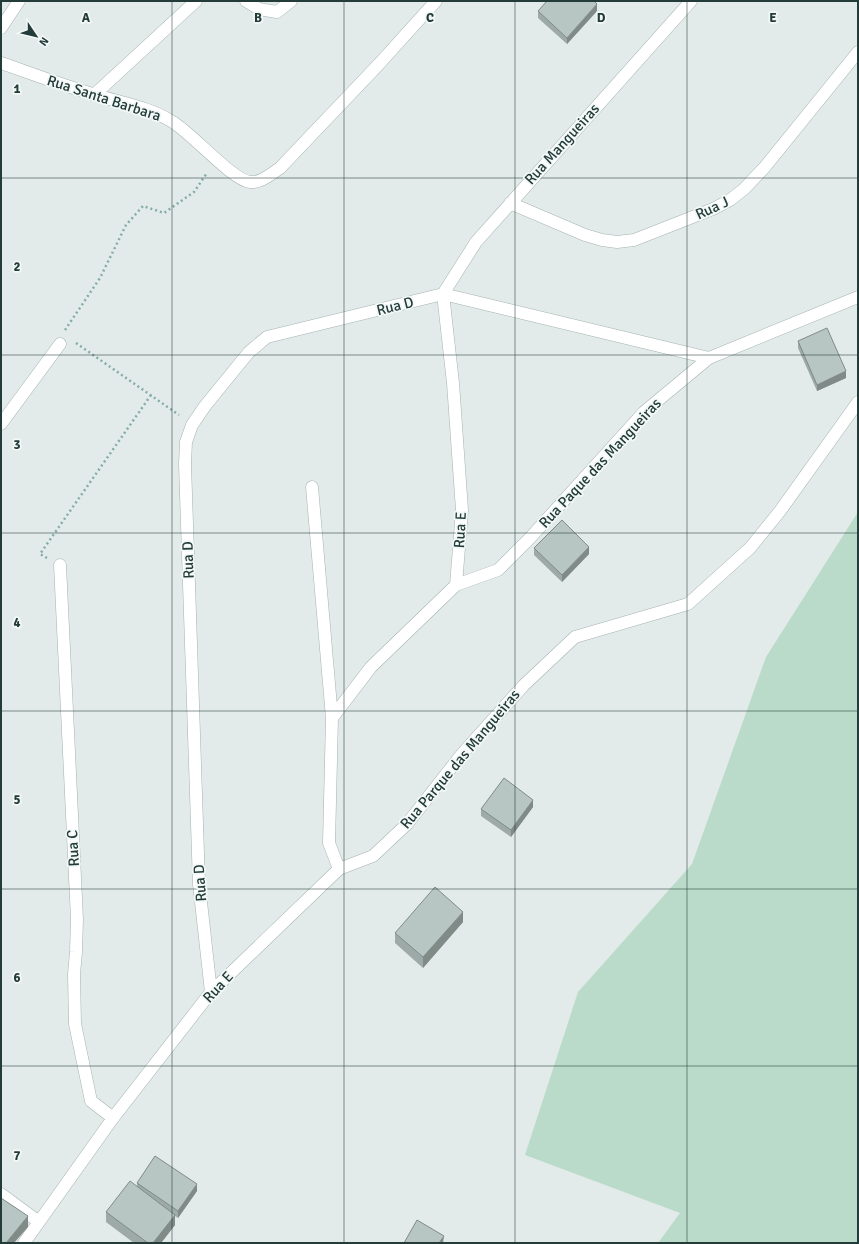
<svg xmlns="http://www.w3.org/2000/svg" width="859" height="1244" font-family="Signika,sans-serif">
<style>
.green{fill:#bbdbca}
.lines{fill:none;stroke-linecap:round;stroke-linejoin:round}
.street-casing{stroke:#a5b3b1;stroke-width:13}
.path{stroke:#84ada8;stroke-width:2.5;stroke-dasharray:2 3;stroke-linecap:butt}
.street{stroke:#fff;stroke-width:12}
.wall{fill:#9daaa7}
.shaded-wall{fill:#808b88}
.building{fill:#b7c6c2;stroke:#808b88}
.grid{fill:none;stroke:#233b39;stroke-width:1;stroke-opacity:0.55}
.labels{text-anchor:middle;stroke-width:3.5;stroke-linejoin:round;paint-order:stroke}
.street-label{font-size:15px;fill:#233b39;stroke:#f2f8f6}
.grid-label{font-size:13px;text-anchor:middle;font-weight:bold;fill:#233b39;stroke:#f2f8f6;stroke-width:3.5;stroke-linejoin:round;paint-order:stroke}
</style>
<rect width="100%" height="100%" fill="#e2ebe9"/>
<path class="green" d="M858,512V1243H658L680,1213L525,1155L578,992L692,864L766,657Z"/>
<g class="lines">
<g class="street-casing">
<path id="street" d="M246,1L259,9L277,12L291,1
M1,28L19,1
M1,63C33,74 64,86 96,95C121,103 149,107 171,121C191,132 232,180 250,182C261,183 271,174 280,168L379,64L436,1
M94,95L196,1
M510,203L585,235L602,240L617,242L634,240L713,209L730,200L744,189L764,168L858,52
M443,294L476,242L691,1
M1,424L60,344
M60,565L77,919L76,952L74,974L75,1024L91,1101L113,1118
M456,585L498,570L530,538L644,412L709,358L858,297
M332,718L371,667L456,585L462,510L453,383L443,294
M339,869L373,856L407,824L462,754L524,685L575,637L688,604L750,548L780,511L858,402
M211,992L199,884L185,464L186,442L192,425L205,406L249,352L267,337L443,294L709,358
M1,1194L39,1222
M24,1243L113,1118L211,992L339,869L329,843L332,718L312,487"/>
</g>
<path class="path" d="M65,330L100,278L126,225L143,206L164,213L194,192L207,173
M76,343L179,415
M47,558L40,554L151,395"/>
<use href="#street" class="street"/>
</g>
<path class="wall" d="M538,11H597L567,44L538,18Z
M798,341L846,378L817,391L798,348Z
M534,548L589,554L562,582L534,555Z
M533,807L511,837L481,816V809Z
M463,922L423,968L395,943V933Z
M137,1183L197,1191L178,1218L175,1216V1225L161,1243H134L106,1222V1212L137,1187Z"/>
<path class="shaded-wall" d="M597,4V11L567,44V38Z
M846,371V378L817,391V385Z
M589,547V554L562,582V575Z
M533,800V807L511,837V830Z
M463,912V922L423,968V957Z
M197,1184V1191L178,1218V1211Z
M175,1215V1225L161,1243H153Z
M28,1216V1227L14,1243H6Z
M444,1236L443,1243H439Z"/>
<path class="building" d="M547,1H594L597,4L567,38L538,11Z
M827,328L846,371L817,385L798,341Z
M562,520L589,547L562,575L534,548Z
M504,778L533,800L511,830L481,809Z
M435,887L463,912L423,957L395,933Z
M155,1156L197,1184L178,1211L137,1183Z
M130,1181L175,1215L153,1243H148L106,1212Z
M1,1198L28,1216L6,1243H1Z
M417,1220L444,1236L439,1243H404Z"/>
<path class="grid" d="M172,1V1243M344,1V1243M515,1V1243M687,1V1243M1,178H858M1,355H858M1,533H858M1,711H858M1,889H858M1,1066H858"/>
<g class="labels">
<g class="street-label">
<text transform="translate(104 98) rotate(18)" y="5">Rua Santa Barbara</text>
<text transform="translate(562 144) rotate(-48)" y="5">Rua Mangueiras</text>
<text transform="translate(712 208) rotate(-25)" y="5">Rua J</text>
<text transform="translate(395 306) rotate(-14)" y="5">Rua D</text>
<text transform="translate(600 463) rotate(-47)" y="5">Rua Paque das Mangueiras</text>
<text transform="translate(460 530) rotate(-87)" y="5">Rua E</text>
<text transform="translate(188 560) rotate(-92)" y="5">Rua D</text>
<text transform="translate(460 759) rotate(-50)" y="5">Rua Parque das Mangueiras</text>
<text transform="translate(73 848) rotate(-93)" y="5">Rua C</text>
<text transform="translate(200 883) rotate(-94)" y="5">Rua D</text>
<text transform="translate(218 987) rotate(-47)" y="5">Rua E</text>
</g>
</g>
<g class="grid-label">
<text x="86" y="22">A</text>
<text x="258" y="22">B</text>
<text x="430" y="22">C</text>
<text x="601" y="22">D</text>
<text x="773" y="22">E</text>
<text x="17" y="93">1</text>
<text x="17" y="271">2</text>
<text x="17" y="449">3</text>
<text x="17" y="627">4</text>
<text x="17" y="804">5</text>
<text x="17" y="982">6</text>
<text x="17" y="1160">7</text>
</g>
<rect width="859" height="1244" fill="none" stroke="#233b39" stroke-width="4"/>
<g transform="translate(36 36) rotate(125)" stroke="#f2f8f6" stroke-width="3" paint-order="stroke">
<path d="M0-3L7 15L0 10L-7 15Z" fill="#233b39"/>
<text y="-6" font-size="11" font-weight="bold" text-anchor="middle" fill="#233b39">N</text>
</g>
</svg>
